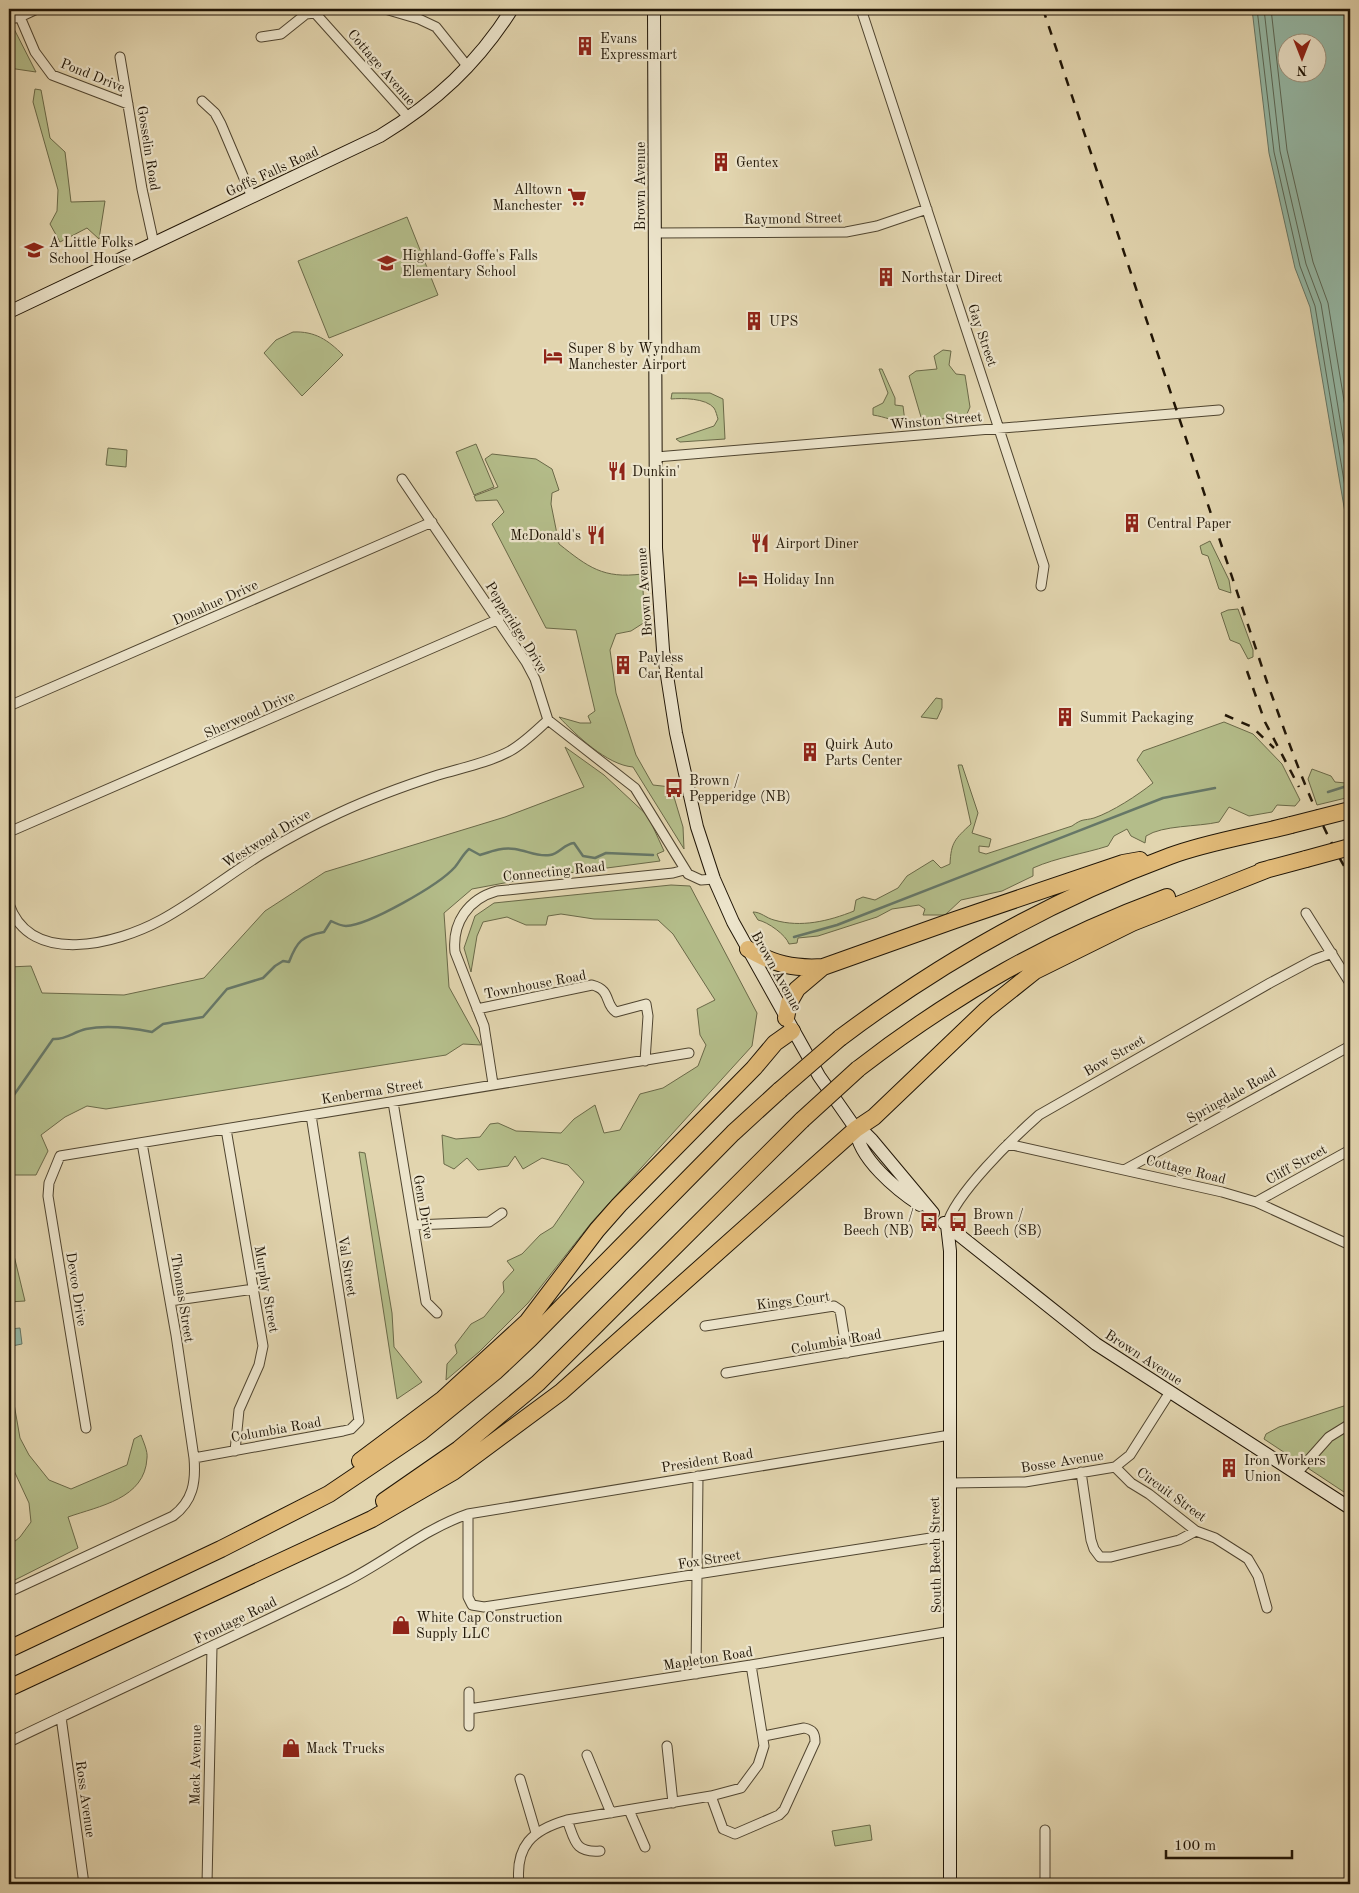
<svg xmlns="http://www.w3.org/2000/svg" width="1359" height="1893" font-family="'Old Standard TT',serif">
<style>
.green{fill:#b4bd8a;stroke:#6a6948}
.water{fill:#95b9a7;stroke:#667767;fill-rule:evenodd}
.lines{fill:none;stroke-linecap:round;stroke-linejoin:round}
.shore{stroke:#5a6756;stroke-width:1}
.stream{stroke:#667767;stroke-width:2.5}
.street-casing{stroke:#504530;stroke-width:11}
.secondary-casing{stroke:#201506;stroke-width:14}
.highway-casing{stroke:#201506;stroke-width:18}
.street{stroke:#ece4cb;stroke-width:9}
.secondary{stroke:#ece4cb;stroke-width:12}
.highway{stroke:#e1ba78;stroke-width:16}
.rail{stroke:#201506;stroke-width:2.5;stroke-dasharray:9 9;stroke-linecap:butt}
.highway-bridge-casing{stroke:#201506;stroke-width:18;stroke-linecap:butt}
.highway-bridge{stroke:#e1ba78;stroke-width:16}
.labels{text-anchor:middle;stroke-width:4.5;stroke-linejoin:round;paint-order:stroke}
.poi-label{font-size:14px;fill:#201506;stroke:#ece4cb;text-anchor:start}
.street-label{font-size:14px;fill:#201506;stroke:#ece4cb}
</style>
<rect width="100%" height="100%" fill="#e2d5af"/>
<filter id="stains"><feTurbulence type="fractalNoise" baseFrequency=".004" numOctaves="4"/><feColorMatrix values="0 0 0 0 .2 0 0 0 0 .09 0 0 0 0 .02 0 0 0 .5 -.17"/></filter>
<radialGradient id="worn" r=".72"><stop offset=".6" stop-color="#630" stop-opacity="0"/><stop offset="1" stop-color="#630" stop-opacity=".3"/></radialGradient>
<path class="green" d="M9,23H11L36,72L9,68Z
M35,89L41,90L50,138L65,152L71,202L105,201L99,239L87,228L60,242L50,224L57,211L58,190L33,102Z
M407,217L438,295L329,338L298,261Z
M293,332C315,331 328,340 343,355L302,396L264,353L276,340Z
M943,350L951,351L949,365L956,374L965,375L970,407L966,416L933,420L921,417L909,376L916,371L937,369L934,356Z
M879,369H882L895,398V405L903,406L905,422C892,421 886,417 873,415V408L883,403L888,393Z
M672,393H710L723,399L725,439L680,442L676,439L714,426L718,419C717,416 716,411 714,408C706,398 682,398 671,399Z
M476,444L494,487L474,495L456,452Z
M108,448L127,450L126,467L106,465Z
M492,454L536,459L552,469L559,490L552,493L551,504L559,544C588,567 603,579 642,574L645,622L631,631L616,634L610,650L616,693L636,755L653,785L671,787L683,827L684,849L633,767C607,765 576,735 559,717L580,723H591L588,716L595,711L576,630L546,628L492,524L504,512L497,500L476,501L474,496L498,487L485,459Z
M1210,541L1229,580L1231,593L1219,589L1208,556L1202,554L1200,546Z
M1238,609L1253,650V657L1248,659L1240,644L1230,640L1221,613L1228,610Z
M936,698L942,699V708L937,719L921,717Z
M1224,722L1253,734L1282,764L1300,800L1295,806L1277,805L1272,812L1249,816L1229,807L1219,822C1197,827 1163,825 1146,836L1145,843L1131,836L1127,829L1114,836L1108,846C1083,854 1058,857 1033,868V876L1002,891L961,900L945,915H923L925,909L919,905L892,909L877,917L818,936L798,938L797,943L789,944C786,935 768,922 758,920L753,912C761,912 766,918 774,920C801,928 829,921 854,911L856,900L863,897L875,900L898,888L907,876L933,860L941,868L950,864C951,842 955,839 971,824L958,765H962L978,813L972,833L991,839L989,847L979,846V852L986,854L1072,826C1083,818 1083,821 1094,818C1112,812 1138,795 1153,783L1137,760L1143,751Z
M565,747L604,775L648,816L664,851L657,854L660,861L531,878L472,889L444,913L449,987L481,1045L463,1044L446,1055L106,1109L87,1106L65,1117L41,1135L48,1151L36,1175H12L13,1200L9,1202V967L31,966L42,993L124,995L204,978L265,911L325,872L505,817L584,787Z
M1312,769L1331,776L1335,782L1346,783L1350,789V797L1317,805L1308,779Z
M671,885L690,886L757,1013L752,1046L591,1223L528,1303L479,1352L446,1380L447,1364L457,1353L455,1345L471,1324L484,1317L504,1292L503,1282L514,1270L507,1261L522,1254L540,1235L553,1227L584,1182L568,1165L542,1158L523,1169L515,1156L508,1166L478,1170L467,1158L454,1169L444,1164L442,1135L456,1139L480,1137L490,1124L498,1123L516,1131L561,1133L574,1119L595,1105L604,1133L620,1130L640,1094L663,1088L698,1066L706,1045L700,1035L697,1009L715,1000L673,934L658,920L594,919L561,914L548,916L546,925H526L507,917L483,922L477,936L471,972L464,948L475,916L494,903Z
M359,1152L365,1153L392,1313L394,1347L422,1382L397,1399Z
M9,1243H11L25,1301L9,1302Z
M9,1397L13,1398L20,1438L29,1455L49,1480L71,1489L127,1465L134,1439L141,1435C143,1441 148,1451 147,1458C145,1499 99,1506 68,1517L78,1548L9,1583V1546L20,1537L31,1522L29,1503L9,1460Z
M1350,1404V1496L1264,1439L1266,1434L1279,1427Z
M870,1825L872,1840L835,1846L832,1831Z"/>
<path class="water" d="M1252,9H1350V542L1310,307L1295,268L1269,153ZM1286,42H1316V72H1286Z
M20,1328L22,1344L12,1346L10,1329Z"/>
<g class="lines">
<path class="shore" d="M1257,9L1274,152L1300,266L1315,306L1350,517
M1264,9L1280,151L1306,264L1321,304L1350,480
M1271,9L1287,150L1313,262L1328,303L1350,437"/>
<path class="stream" d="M1328,792L1350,785
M794,937L837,925L1163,798L1215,788
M9,1102L53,1039C66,1040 73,1032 86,1029C106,1025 132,1028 152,1032L163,1024L203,1017L227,989L263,978L275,966L283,961L289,962C297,941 302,936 324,932L331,921C335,923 341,926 346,926C369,925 439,885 455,867C460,861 463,854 469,849L480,855C492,851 502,847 515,849C528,851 537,857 550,855C559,854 564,844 574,843L583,856L595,858L606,853L653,855"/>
<g class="street-casing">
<path id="street" d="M385,9L419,19L436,27L468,67
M861,9L1044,566L1041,586
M20,17L35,52L52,75L128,104
M9,19L20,17L37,9
M261,37L281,34L306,14L315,13L409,118
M120,57L142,189L154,244
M202,101L215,113L221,124L252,197
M655,233L846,232L877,226L927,209
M656,457L1219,410
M402,479L526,662L535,679L548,720L635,788L688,874L701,880L714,879
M9,706L432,522
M9,832L499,619
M9,904C30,967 117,944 161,920C196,901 228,875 262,854C287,839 313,825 339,813C371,798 404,786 438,775C461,768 488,763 510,751C524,743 536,731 548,720
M1306,913L1350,983
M477,1009L592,985C612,990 604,1004 616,1012L646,1004L648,1016L645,1061
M493,1084L484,1026L455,952C452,923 468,899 497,891L673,873L684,870
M393,1102L426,1302L437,1313
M226,1129L263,1346L259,1365L239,1410L235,1451
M1008,1144L1222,1192L1256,1202L1350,1245
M1126,1169L1350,1046
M1256,1202L1350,1150
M414,1225L489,1222L502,1213
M947,1225C954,1195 1014,1137 1039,1115L1270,983L1313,960L1332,953
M170,1301L254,1289
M705,1326L834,1306L840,1310L847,1353
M726,1373L949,1335
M86,1428L48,1196L49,1183L60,1156L689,1053
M194,1458L343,1431L351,1429L359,1421L311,1115
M1115,1467L1131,1483L1149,1494L1196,1531L1215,1538L1248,1559L1258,1576L1267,1608
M1081,1472L1091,1540L1094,1549L1100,1557H1111L1179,1540L1196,1531
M1297,1473L1329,1437L1350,1424
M950,1483L1025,1482L1115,1467L1130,1455L1170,1392
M468,1514V1597L472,1605L484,1607L950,1535
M9,1592L173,1516C193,1501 196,1482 194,1458L176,1335L142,1143
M696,1674L698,1476
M469,1709L751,1665L951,1631
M61,1717L84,1884
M469,1726V1692
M9,1742C121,1688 234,1637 345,1582C387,1561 424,1529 468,1514L950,1435
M667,1746L673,1803
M587,1755L611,1813
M520,1779L536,1833
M711,1796L723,1829L735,1834L779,1815L784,1810L815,1742C815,1733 813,1730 804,1728L764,1736
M629,1810L645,1847
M567,1820C575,1840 574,1853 600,1851
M207,1884L212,1647
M519,1884C515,1846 532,1830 567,1820L711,1796L741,1788L758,1765L764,1746L751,1665
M1045,1884V1830"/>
</g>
<g class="secondary-casing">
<path id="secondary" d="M654,9L656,548L663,650L676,733L697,827L714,879L733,922L819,1076L856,1129L866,1134L872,1140L933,1213
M9,312L380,136C436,102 477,64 512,9
M856,1129C858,1158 897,1190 920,1205
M944,1223L1096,1344L1350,1508
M947,1225L950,1251V1884"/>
</g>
<g class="highway-casing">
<path id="highway" d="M1261,871L1306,859
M748,949C773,964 794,969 823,967
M786,1018L789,1003L797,989L823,967L955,920L1123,863L1140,860
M840,1038C941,962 1051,900 1170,856C1207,842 1253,835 1291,825
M858,1069C956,993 1051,940 1167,897
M360,1461L443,1399L527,1322L597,1230L619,1205L754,1068L775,1043L792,1031
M384,1501L459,1449L538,1383L802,1120
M9,1649L221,1549L329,1494L421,1432L496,1371L530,1339L733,1133L780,1090
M9,1688L372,1519L453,1472L561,1392L856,1129L874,1117L986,1010L1035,971L1132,923L1271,868"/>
</g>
<use href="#street" class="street"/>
<use href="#secondary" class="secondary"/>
<use href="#highway" class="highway"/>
<path class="rail" d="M1043,9L1267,682C1291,748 1313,815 1350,876
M1247,671L1265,722L1299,787
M1225,715L1252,727L1274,748"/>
<g class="highway-bridge-casing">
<path id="highway-bridge" d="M1291,825L1350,810
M1306,859L1350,847
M780,1090L840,1038
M802,1120L858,1069"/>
</g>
<use href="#highway-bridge" class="highway-bridge"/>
</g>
<defs>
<g id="building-bare" transform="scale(1.5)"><path d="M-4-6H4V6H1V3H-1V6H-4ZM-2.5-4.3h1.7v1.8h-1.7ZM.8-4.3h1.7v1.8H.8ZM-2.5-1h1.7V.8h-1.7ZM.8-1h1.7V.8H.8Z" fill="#8f2418" stroke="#ece4cb" stroke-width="2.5" paint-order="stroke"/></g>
<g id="supermarket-bare" transform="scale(1.5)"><path d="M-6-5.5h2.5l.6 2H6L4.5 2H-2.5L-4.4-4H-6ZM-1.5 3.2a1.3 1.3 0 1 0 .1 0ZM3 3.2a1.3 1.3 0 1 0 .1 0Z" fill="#8f2418" stroke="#ece4cb" stroke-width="2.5" paint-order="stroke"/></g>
<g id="school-bare" transform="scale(1.5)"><path d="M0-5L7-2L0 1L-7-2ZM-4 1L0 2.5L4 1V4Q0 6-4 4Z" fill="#8f2418" stroke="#ece4cb" stroke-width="2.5" paint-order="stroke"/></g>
<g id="hotel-bare" transform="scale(1.5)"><path d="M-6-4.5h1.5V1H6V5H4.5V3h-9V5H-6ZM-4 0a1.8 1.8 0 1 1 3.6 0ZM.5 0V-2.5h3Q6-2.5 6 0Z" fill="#8f2418" stroke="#ece4cb" stroke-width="2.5" paint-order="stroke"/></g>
<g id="restaurant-bare" transform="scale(1.5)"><path d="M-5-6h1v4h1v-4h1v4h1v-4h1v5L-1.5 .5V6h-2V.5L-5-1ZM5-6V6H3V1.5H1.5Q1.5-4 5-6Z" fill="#8f2418" stroke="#ece4cb" stroke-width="2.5" paint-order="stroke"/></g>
<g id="bus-bare" transform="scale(1.5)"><path d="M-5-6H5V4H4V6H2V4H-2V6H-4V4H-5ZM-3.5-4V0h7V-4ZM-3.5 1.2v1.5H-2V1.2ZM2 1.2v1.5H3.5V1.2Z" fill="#8f2418" stroke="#ece4cb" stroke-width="2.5" paint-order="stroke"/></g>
<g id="shop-bare" transform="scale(1.5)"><path d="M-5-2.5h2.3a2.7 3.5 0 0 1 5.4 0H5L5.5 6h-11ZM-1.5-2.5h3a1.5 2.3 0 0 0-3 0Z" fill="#8f2418" stroke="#ece4cb" stroke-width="2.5" paint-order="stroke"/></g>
</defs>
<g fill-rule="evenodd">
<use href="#building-bare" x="585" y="46"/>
<use href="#building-bare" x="721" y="162"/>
<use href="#supermarket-bare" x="577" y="197"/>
<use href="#school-bare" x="34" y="250"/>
<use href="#school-bare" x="387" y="263"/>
<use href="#building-bare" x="886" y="277"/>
<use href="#building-bare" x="754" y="321"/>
<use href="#hotel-bare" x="553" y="356"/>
<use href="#restaurant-bare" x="617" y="471"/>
<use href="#building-bare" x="1132" y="523"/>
<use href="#restaurant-bare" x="596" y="535"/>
<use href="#restaurant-bare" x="760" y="543"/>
<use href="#hotel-bare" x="748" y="579"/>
<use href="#building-bare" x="623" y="665"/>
<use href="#building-bare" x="1065" y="717"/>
<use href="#building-bare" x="810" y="752"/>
<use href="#bus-bare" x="674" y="788"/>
<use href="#bus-bare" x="929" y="1222"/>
<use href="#bus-bare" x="958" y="1222"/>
<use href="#building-bare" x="1229" y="1468"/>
<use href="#shop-bare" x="401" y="1625"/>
<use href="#shop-bare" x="291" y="1748"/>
</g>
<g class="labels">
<g class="poi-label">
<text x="600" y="43">Evans<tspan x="600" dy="16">Expressmart</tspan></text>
<text x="736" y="167">Gentex</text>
<text x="562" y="194" text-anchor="end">Alltown<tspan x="562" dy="16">Manchester</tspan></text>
<text x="49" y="247">A Little Folks<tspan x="49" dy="16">School House</tspan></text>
<text x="402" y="260">Highland-Goffe's Falls<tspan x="402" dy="16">Elementary School</tspan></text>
<text x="901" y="282">Northstar Direct</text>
<text x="769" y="326">UPS</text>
<text x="568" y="353">Super 8 by Wyndham<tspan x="568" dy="16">Manchester Airport</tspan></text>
<text x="632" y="476">Dunkin'</text>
<text x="1147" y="528">Central Paper</text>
<text x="581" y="540" text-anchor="end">McDonald's</text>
<text x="775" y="548">Airport Diner</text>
<text x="763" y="584">Holiday Inn</text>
<text x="638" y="662">Payless<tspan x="638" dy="16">Car Rental</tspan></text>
<text x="1080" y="722">Summit Packaging</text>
<text x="825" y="749">Quirk Auto<tspan x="825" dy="16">Parts Center</tspan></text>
<text x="689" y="785">Brown /<tspan x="689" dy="16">Pepperidge (NB)</tspan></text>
<text x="914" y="1219" text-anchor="end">Brown /<tspan x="914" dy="16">Beech (NB)</tspan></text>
<text x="973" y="1219">Brown /<tspan x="973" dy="16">Beech (SB)</tspan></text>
<text x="1244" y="1465">Iron Workers<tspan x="1244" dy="16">Union</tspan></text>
<text x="416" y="1622">White Cap Construction<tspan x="416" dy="16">Supply LLC</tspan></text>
<text x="306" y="1753">Mack Trucks</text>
</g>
<g class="street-label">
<text transform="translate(382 67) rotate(49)" y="5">Cottage Avenue</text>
<text transform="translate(93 75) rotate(22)" y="5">Pond Drive</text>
<text transform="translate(149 148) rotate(81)" y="5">Gosselin Road</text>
<text transform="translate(272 171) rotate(-25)" y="5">Goffs Falls Road</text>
<text transform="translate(640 186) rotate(-90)" y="5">Brown Avenue</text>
<text transform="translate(793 218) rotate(-1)" y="5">Raymond Street</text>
<text transform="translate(983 335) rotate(71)" y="5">Gay Street</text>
<text transform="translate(936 420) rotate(-5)" y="5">Winston Street</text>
<text transform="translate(644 592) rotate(-94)" y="5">Brown Avenue</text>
<text transform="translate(215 602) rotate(-24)" y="5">Donahue Drive</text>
<text transform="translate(517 627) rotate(58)" y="5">Pepperidge Drive</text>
<text transform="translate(249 714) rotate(-24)" y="5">Sherwood Drive</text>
<text transform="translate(266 838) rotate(-31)" y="5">Westwood Drive</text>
<text transform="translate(554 871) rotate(-6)" y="5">Connecting Road</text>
<text transform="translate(777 971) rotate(61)" y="5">Brown Avenue</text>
<text transform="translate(535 984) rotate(-11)" y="5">Townhouse Road</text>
<text transform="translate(1114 1055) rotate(-30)" y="5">Bow Street</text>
<text transform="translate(372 1091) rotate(-9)" y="5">Kenberma Street</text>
<text transform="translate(1231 1095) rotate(-29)" y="5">Springdale Road</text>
<text transform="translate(1296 1164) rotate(-29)" y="5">Cliff Street</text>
<text transform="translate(1186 1169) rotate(14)" y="5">Cottage Road</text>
<text transform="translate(424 1207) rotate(80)" y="5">Gem Drive</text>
<text transform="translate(348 1266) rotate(81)" y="5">Val Street</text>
<text transform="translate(77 1289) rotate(81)" y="5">Devco Drive</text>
<text transform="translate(267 1289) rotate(80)" y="5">Murphy Street</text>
<text transform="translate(183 1298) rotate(81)" y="5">Thomas Street</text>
<text transform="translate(793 1300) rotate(-7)" y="5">Kings Court</text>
<text transform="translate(836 1341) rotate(-10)" y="5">Columbia Road</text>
<text transform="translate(1144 1357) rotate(33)" y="5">Brown Avenue</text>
<text transform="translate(276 1429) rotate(-10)" y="5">Columbia Road</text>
<text transform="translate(707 1460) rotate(-9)" y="5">President Road</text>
<text transform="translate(1062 1461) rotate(-9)" y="5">Bosse Avenue</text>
<text transform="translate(1172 1494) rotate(36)" y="5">Circuit Street</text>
<text transform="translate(935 1555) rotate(-91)" y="5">South Beech Street</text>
<text transform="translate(709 1559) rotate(-9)" y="5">Fox Street</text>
<text transform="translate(235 1620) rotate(-26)" y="5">Frontage Road</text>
<text transform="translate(708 1658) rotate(-9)" y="5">Mapleton Road</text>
<text transform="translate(195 1765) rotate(-89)" y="5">Mack Avenue</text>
<text transform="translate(86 1799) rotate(82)" y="5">Ross Avenue</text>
</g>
</g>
<rect width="1359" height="1893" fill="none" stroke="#e2d5af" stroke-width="30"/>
<rect x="10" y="10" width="1339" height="1873" fill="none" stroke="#201506" stroke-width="2.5"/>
<rect x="15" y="15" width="1329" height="1863" fill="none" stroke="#201506"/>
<g transform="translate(1302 58) rotate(180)"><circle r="24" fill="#ece4cb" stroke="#9a917c"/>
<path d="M0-4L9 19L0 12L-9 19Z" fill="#8f2418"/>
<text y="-8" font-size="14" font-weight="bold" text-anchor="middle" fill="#201506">N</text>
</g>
<path d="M1166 1850v8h126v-8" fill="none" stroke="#201506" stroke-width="2.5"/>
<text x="1174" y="1850" font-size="15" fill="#201506" stroke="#ece4cb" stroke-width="4" paint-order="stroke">100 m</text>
<rect width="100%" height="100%" filter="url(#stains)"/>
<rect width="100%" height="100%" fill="url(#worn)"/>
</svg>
